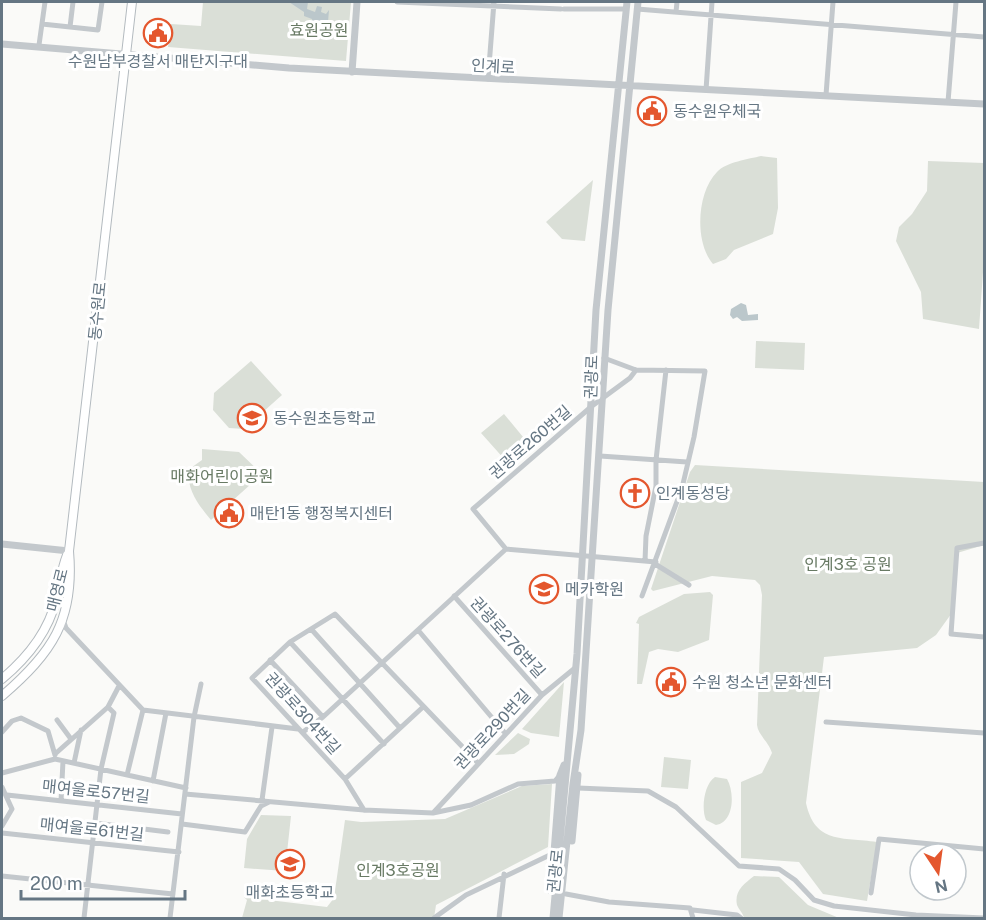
<svg xmlns="http://www.w3.org/2000/svg" width="986" height="920" font-family="'Public Sans','Noto Sans KR',sans-serif">
<style>
.green{fill:#dadfd7}
.water{fill:#bbc7cb}
.lines{fill:none;stroke-linecap:round;stroke-linejoin:round}
.secondary-casing{stroke:#b3babf;stroke-width:10}
.minor{stroke:#c3c8cc;stroke-width:5}
.tertiary{stroke:#c3c8cc;stroke-width:7}
.secondary{stroke:#fff;stroke-width:8}
.labels{text-anchor:middle;stroke-width:6;stroke-linejoin:round;paint-order:stroke}
.park-label{font-size:16px;fill:#687a64;stroke:#fff}
.poi-label{font-size:16px;fill:#657683;stroke:#fff;text-anchor:start}
.street-label{font-size:16px;fill:#657683;stroke:#fff}
</style>
<rect width="100%" height="100%" fill="#fafaf8"/>
<path class="green" d="M203,2H351L346,61L168,47L171,24L201,26Z
M761,156L777,158L778,208L773,234L734,250L726,259L713,264C694,242 697,192 717,172C726,162 749,159 761,156Z
M928,161L984,163V258L979,329L923,319L921,292L896,241L899,227L912,214L927,191Z
M593,180L585,241L562,239L546,222Z
M756,341L805,343L804,370L755,368Z
M251,361L282,395L244,429L229,428L213,410L214,393Z
M504,414L528,443L506,461L481,433Z
M202,449L239,452L262,474L211,520C198,504 188,492 188,470L202,460Z
M695,465L984,482V545L957,553L954,610L936,635L917,648L824,657L806,803C815,844 842,837 877,842L867,901L823,894L799,862L741,858V782L762,773L772,753C769,742 758,735 757,725L762,595L760,585L755,580L712,576L653,591L651,589L690,472Z
M710,592L713,595L709,640L678,652L658,649L649,652L642,684H637L639,624L636,623L639,617L684,594Z
M564,682L559,737L531,733L522,729Z
M518,733L530,739L529,744L514,754L495,755Z
M664,757L691,760L688,789L661,787Z
M715,777L727,779C735,793 734,822 716,825L706,820C701,809 704,784 715,777Z
M552,784L548,847L436,905L434,918H242L247,900L244,897L327,907L334,898L345,820L361,822L445,819L522,786Z
M261,815L291,816L285,871L244,868L247,839Z
M754,876L779,877L808,905L839,918H744C743,913 739,910 737,905C734,891 744,884 754,876Z"/>
<path class="water" d="M289,2H308L307,9L315,12L317,6L322,7L321,12L326,14L329,10L328,22H337L335,27L324,23L323,26L326,27L318,32L314,30L312,19L304,16V12Z
M741,303L746,305L748,315L758,314V320L742,321L737,317L733,319L730,315L731,309Z"/>
<g class="lines">
<g class="secondary-casing">
<path id="secondary" d="M2,679C27,658 48,633 56,600C60,585 61,570 67,555
M2,696C52,653 75,620 69,551L132,2"/>
</g>
<path class="minor" d="M397,2L561,9
M564,9H626
M637,9L984,37
M676,12L677,2
M42,24L98,30L102,2
M70,27L73,2
M39,45L45,2
M488,79L494,2
M706,90L712,2
M826,95L833,2
M948,102L956,2
M604,358L636,370L705,371L694,437L682,488L642,596
M600,456L687,462
M984,543L957,548L951,634L984,637
M506,549L473,509L592,406L630,378L636,370
M645,561L646,536L656,486V460L666,370
M655,564L689,585
M454,596L542,695
M63,620L66,628L143,710L298,729
M312,630L400,728
M418,630L505,733
M290,642L384,744
M270,660L323,717
M57,720L71,739
M826,722L984,733
M2,732L12,721L21,718L48,731L55,755
M303,732L323,717L506,549L656,562
M55,754L108,707L119,686
M74,763L81,730
M2,773L55,759L186,788
M127,775L143,710
M345,779L423,707
M153,781L166,713
M2,787L12,809L2,826
M578,788L648,791L676,807L739,866L779,869L795,880L814,900L834,906L916,915L984,918
M185,794L364,810L433,813L471,805L518,784L555,781L560,775
M7,795L182,814
M262,800L272,727
M61,801L63,761
M364,810L345,779L252,678L290,642L335,614L478,763
M434,812L542,695L575,668
M95,823L168,832
M182,824L245,832L261,806L269,802
M2,833L179,852
M2,876L173,894
M871,893L879,839L984,849
M566,894L609,902L690,908L693,918
M693,910L737,915L741,918
M84,918L101,769L114,713L108,707
M170,918L194,717L201,684
M434,918L466,895L554,853
M499,918L504,874"/>
<path class="tertiary" d="M2,44L289,68L984,104
M352,72L357,2
M2,544L69,551
M572,841L578,775
M551,891L560,775L564,765
M553,918L577,654L596,310L627,2
M559,918L573,784L581,730L608,310L638,2"/>
<use href="#secondary" class="secondary"/>
</g>
<defs>
<g id="civic-ring" transform="scale(1.5)"><circle r="9.5" fill="#fff" stroke="#e4572e" stroke-width="1.5"/><path d="M-.6-6.5H3V-4.5H.6V-3L4-1V1h2V6H-6V1h2V-1L-.6-3ZM-1.2 2.5V6h2.4V2.5Z" fill="#e4572e"/></g>
<g id="school-ring" transform="scale(1.5)"><circle r="9.5" fill="#fff" stroke="#e4572e" stroke-width="1.5"/><path d="M0-5L7-2L0 1L-7-2ZM-4 1L0 2.5L4 1V4Q0 6-4 4Z" fill="#e4572e"/></g>
<g id="church-ring" transform="scale(1.5)"><circle r="9.5" fill="#fff" stroke="#e4572e" stroke-width="1.5"/><path d="M-1.2-6h2.4v3.5h3.3v2.4h-3.3V6h-2.4V-.1h-3.3v-2.4h3.3Z" fill="#e4572e"/></g>
</defs>
<g fill-rule="evenodd">
<use href="#civic-ring" x="158" y="33"/>
<use href="#civic-ring" x="652" y="111"/>
<use href="#school-ring" x="252" y="418"/>
<use href="#church-ring" x="635" y="493"/>
<use href="#civic-ring" x="229" y="513"/>
<use href="#school-ring" x="544" y="589"/>
<use href="#civic-ring" x="671" y="682"/>
<use href="#school-ring" x="290" y="864"/>
</g>
<g class="labels">
<g class="park-label">
<text x="319" y="36">효원공원</text>
<text x="222" y="482">매화어린이공원</text>
<text x="848" y="570">인계3호 공원</text>
<text x="398" y="876">인계3호공원</text>
</g>
<g class="poi-label">
<text x="158" y="67" text-anchor="middle">수원남부경찰서 매탄지구대</text>
<text x="673" y="117">동수원우체국</text>
<text x="273" y="424">동수원초등학교</text>
<text x="656" y="499">인계동성당</text>
<text x="250" y="519">매탄1동 행정복지센터</text>
<text x="565" y="595">메카학원</text>
<text x="692" y="688">수원 청소년 문화센터</text>
<text x="290" y="898" text-anchor="middle">매화초등학교</text>
</g>
<g class="street-label">
<text transform="translate(493 66) rotate(3)" y="6">인계로</text>
<text transform="translate(97 311) rotate(-84)" y="6">동수원로</text>
<text transform="translate(591 377) rotate(-88)" y="6">권광로</text>
<text transform="translate(530 442) rotate(-41)" y="6">권광로260번길</text>
<text transform="translate(57 590) rotate(-76)" y="6">매영로</text>
<text transform="translate(508 637) rotate(48)" y="6">권광로276번길</text>
<text transform="translate(303 713) rotate(48)" y="6">권광로304번길</text>
<text transform="translate(492 729) rotate(-47)" y="6">권광로290번길</text>
<text transform="translate(96 791) rotate(6)" y="6">매여울로57번길</text>
<text transform="translate(92 829) rotate(6)" y="6">매여울로61번길</text>
<text transform="translate(555 871) rotate(-84)" y="6">권광로</text>
</g>
</g>
<rect width="986" height="920" fill="none" stroke="#657683" stroke-width="6"/>
<g transform="translate(938 872) rotate(167)"><circle r="28" fill="#ffffff" stroke="#c1c8cd" stroke-width="1.5"/>
<path d="M0-4.5L10 22L0 15L-10 22Z" fill="#e4572e"/>
<text y="-9" font-size="16" font-weight="bold" text-anchor="middle" fill="#657683">N</text>
</g>
<path d="M21 890v9h164v-9" fill="none" stroke="#657683" stroke-width="3"/>
<text x="30" y="890" font-size="18" fill="#657683" stroke="#ffffff" stroke-width="4.5" paint-order="stroke">200 m</text>
</svg>
